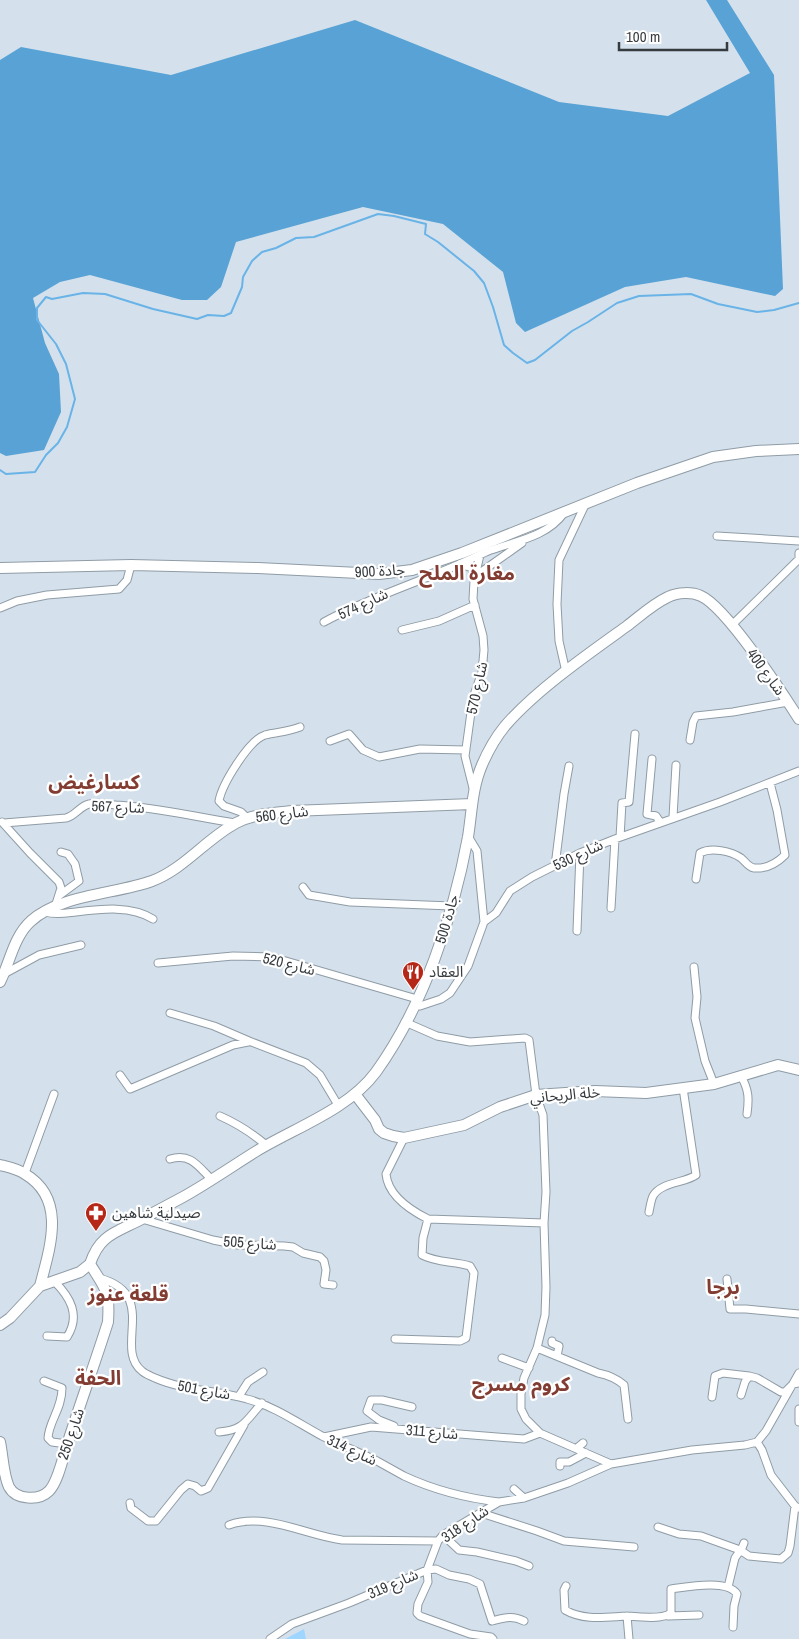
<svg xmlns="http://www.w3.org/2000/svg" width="799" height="1639" font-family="'Archivo Narrow','Noto Sans Arabic',sans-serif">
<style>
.green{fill:#9fd6ff}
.forest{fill:#58a2d5}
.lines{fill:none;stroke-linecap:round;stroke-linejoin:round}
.stream{stroke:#69b3e7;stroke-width:2}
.minor-casing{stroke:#8f9ca6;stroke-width:9}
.secondary-casing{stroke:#8f9ca6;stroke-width:12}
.minor{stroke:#fff;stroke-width:7}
.secondary{stroke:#fff;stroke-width:10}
.labels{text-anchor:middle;stroke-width:4.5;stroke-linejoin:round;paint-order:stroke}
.street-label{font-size:15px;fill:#363b3f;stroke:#fff}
.poi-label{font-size:15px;fill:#363b3f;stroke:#fff;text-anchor:start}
.district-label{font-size:20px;font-weight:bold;fill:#823c31;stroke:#fff}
</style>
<rect width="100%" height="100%" fill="#d4e1ec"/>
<path class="green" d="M304,1629L306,1639H285Z"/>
<path class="forest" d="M706,0H727L774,75L783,289L775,296L686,277L625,287L525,332L516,323L503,272L443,224L363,207L236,242L221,287L207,300H182L90,275L60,282L33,298L45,343L59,374L61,412L44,450L6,456L0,453V60L21,47L171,75L355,20L559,102L668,116L750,73Z"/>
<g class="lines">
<path class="stream" d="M0,470L6,474L35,472L46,455L58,443L67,427L75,399L66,364L56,344L37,320V308L46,297L52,299L83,293L105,294L153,309L197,319L208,315L224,316L231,313L242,287L243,277L252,261L262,252L276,248L296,238L314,237L378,214L394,216L426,224L425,234L438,242L474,271L484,283L493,307L504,345L513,353L527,363L535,360L572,331L588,322L617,303L639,296L691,294L718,304L757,312L774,310L799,303"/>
<g class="minor-casing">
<path id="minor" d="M717,536L799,541
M459,564L472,568L474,576
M476,579L481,572L522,543
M0,608L17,601L47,595L119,589L127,580L131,565
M324,622C359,603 396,590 433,575C451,568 469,560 486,552C514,541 546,538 564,513
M732,625L799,559V553
M402,630L439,621L475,605
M566,672L559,641L557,604L559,560L585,505
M690,740L693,722L696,716L733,712L788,702
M330,741L349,734L363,750L379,757L420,749L466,750
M652,759L647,814L656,816L660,822
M473,788L465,756L472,705L475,692L482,672L484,650L483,636L473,599L474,581L480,555
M673,817L676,765
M247,818L241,812L224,806L219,801C222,784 249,740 265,735C277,732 288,732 300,727
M2,822L30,853L59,882L61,888L55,907
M4,823L66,818C75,816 80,806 89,804C97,802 107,804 116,805C156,807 195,817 235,823
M468,836L477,851L484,922
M620,837L622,803L629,802L635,734
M555,866L564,794L569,766
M696,879L700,853C711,847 731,851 741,858C746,862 748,867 754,868C766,869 777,863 785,855L777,810L770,783
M303,887L309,895L350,902L451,906
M60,895L79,881L75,864L68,854L61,852
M611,908L615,839
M45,912C56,915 66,913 76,912C101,909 131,905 153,919
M577,931L580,853
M158,963L233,956L272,957L417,999
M694,967L697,997L695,1018L705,1061L714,1084
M4,974L39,955L81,945
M414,1005L420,1006L441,999L450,993L468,966L484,922L496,913L510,891L532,877L580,853L615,839L720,802L799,771
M170,1013L214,1026L249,1041L306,1063L320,1075L338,1105
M405,1022L437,1036L470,1042L525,1038L529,1040L536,1095L543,1115L546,1192L544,1223L546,1287L545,1315L537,1348L524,1378L521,1394V1409L526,1419L540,1433L611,1464L692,1450L745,1445L757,1442L762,1450L771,1475L795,1506L799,1508
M120,1075L130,1089L233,1045L248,1042
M741,1076C749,1090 749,1099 747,1114
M220,1116C238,1124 252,1133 266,1145
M404,1138L386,1174C388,1196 410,1210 428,1219L544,1223
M170,1159C191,1153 198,1166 212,1180
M25,1173L54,1094
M649,1212C650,1207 651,1200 653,1196C661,1182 685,1183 696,1175L683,1088
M142,1219L213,1240L238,1245L284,1246L293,1247L303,1253L320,1257L324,1261L326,1270L324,1284L333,1285
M99,1278C160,1294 113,1348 142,1371C145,1374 151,1376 155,1378C185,1391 217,1390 247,1399C274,1406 298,1423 322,1436C340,1445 359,1452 377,1461C386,1466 395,1471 404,1476C434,1490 465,1498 499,1502
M727,1279L730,1309H746L799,1314
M47,1336L67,1337C81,1315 70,1297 54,1281
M395,1339L460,1341L466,1338L474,1273L470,1266C454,1261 437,1263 422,1255L423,1238L428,1219
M552,1341V1343L559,1346L557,1356
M537,1348L598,1373C608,1375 616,1378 624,1385L628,1419
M502,1358L529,1368
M44,1381L62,1388C62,1409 49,1421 48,1438L52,1442L67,1444
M741,1395L745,1382L749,1376L757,1378L781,1392H785L793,1384L799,1383
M239,1396L248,1382L263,1372
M712,1397L715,1376L723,1373L749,1376
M799,1409V1422
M394,1426L379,1420L367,1411L371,1400H382L412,1407
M219,1432C245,1430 246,1420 262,1403
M324,1437L371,1427L524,1439L540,1433
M757,1442L766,1431L799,1373
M577,1448L583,1443
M560,1466V1462H569L586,1453
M514,1489L524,1498
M130,1503L131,1508L148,1521H156L181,1490L188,1484L195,1486L201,1491L208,1488L244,1425
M481,1513L537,1531L564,1541L634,1547
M229,1525C266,1512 305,1535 342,1540L438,1541
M658,1527L679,1534L701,1536L740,1550L749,1556L781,1559L788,1553L790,1546L795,1506
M443,1535L459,1550L477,1552L516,1561L529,1566
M566,1586L564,1590L565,1610C584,1621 606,1617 627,1616
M728,1587L735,1558L742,1548L744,1543
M668,1616L699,1615
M270,1639L292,1624L349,1603L427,1570L436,1569L449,1575L469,1579L480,1584L492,1621C504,1618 512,1615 524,1621
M493,1639L491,1637L470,1634L420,1616L417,1613L418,1604L428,1582L427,1570L438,1541L443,1535L499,1502L524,1498L568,1483L611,1464
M629,1639L627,1616C639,1617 662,1620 671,1613V1589C687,1587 727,1579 737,1594L734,1606L733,1627"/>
</g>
<g class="secondary-casing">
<path id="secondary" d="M0,568L131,565L258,568L379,574L412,570L462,553L637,483L713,457L756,451L799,449
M0,982C10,962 14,936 31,921C59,895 116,894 152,881C184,869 206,839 236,823C253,814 273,813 292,811L472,804
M355,1094L375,1120L379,1129L384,1133L393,1136L404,1138L464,1125L500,1107L536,1095L595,1091L646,1093L714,1084L778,1065L799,1070
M0,1165C8,1167 18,1169 25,1174C67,1199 50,1247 40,1286
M90,1264C99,1236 114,1233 138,1221C153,1213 168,1205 183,1197C208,1183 231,1167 255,1152C294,1128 348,1110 376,1072C424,1005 453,917 468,837C472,812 472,788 482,765C488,751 496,737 505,726C536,690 588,654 627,626C640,616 653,604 668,597C678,592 692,592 701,596C726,607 783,694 799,719
M0,1325L10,1318L40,1286L80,1272L90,1264
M0,1442C3,1456 3,1474 9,1487C16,1500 39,1501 49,1491C58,1482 63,1457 67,1445C80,1404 95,1363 108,1322C110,1290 106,1290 90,1264"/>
</g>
<use href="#minor" class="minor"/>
<use href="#secondary" class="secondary"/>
</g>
<defs>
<g id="restaurant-pin" transform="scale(1.125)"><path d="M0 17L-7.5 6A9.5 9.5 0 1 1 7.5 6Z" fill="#b52717" stroke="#fff"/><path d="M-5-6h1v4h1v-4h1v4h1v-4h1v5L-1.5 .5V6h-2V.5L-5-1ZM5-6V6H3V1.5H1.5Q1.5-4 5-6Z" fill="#fff"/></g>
<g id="pharmacy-pin" transform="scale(1.125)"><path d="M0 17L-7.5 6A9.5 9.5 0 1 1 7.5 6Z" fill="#b52717" stroke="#fff"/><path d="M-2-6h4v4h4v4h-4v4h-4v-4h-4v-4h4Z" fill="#fff"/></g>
</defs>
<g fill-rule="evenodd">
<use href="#restaurant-pin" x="413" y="972"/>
<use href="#pharmacy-pin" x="96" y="1213"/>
</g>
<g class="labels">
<g class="street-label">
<text transform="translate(380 571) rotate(-3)" y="5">جادة 900</text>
<text transform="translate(363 604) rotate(-25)" y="5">شارع 574</text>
<text transform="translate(766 672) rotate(54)" y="5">شارع 400</text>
<text transform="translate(477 688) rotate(-78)" y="5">شارع 570</text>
<text transform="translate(118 807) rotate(2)" y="5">شارع 567</text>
<text transform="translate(282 814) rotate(-7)" y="5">شارع 560</text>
<text transform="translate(578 855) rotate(-25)" y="5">شارع 530</text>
<text transform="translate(447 919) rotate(-74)" y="5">جادة 500</text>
<text transform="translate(289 964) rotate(14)" y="5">شارع 520</text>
<text transform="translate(565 1095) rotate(-5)" y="5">خلة الريحاني</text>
<text transform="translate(250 1243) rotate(4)" y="5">شارع 505</text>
<text transform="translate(204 1390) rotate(10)" y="5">شارع 501</text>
<text transform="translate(432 1432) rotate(5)" y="5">شارع 311</text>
<text transform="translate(71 1434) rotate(-71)" y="5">شارع 250</text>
<text transform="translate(352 1450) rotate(25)" y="5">شارع 314</text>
<text transform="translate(465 1524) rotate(-34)" y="5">شارع 318</text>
<text transform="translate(393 1584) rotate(-23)" y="5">شارع 319</text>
</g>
<g class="poi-label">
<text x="429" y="977">العقاد</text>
<text x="112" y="1218">صيدلية شاهين</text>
</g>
<g class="district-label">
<text x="467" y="580">مغارة الملح</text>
<text x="94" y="789">كسارغيض</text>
<text x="723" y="1294">برجا</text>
<text x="128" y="1301">قلعة عنوز</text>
<text x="98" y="1385">الحفة</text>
<text x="521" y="1391">كروم مسرج</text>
</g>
</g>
<path d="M619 42v8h108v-8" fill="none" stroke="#363b3f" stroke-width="2.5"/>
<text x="626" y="42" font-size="15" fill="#363b3f" stroke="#ffffff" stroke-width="4" paint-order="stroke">100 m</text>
</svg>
